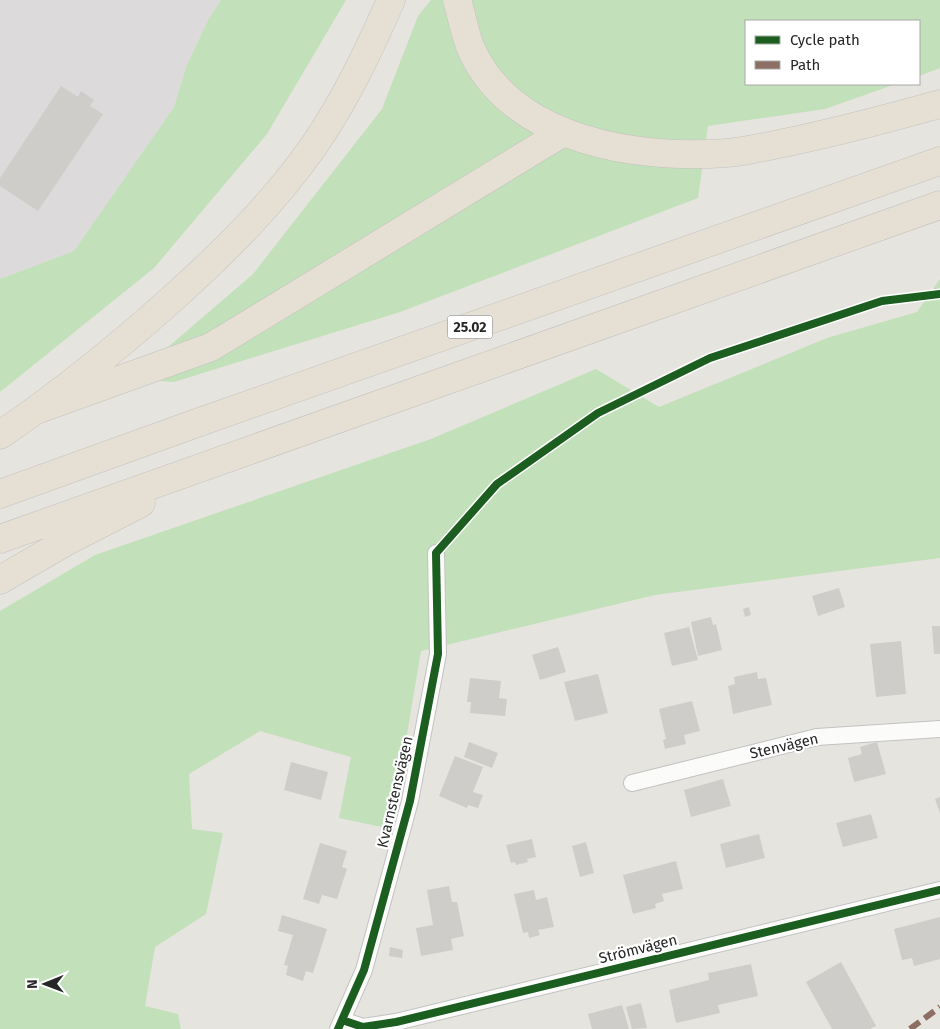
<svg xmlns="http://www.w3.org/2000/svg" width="940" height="1029" font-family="'Fira Sans',sans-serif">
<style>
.industrial{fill:#dddadc}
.green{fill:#c2e0b9}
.building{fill:#cecdc9}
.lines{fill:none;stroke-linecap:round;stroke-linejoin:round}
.minor-casing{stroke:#c3c2c3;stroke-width:18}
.motorway-casing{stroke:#c3c2c0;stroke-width:29}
.minor{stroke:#fbfbfa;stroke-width:16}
.motorway{stroke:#e6dfd3;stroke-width:28}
.quiet{stroke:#8d6e63;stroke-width:6;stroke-dasharray:12 6;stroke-linecap:butt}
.cycleway-casing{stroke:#fff;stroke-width:11}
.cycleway{stroke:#1b5e20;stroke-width:8}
.labels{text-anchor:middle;stroke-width:4.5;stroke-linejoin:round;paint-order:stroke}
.shield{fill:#fff;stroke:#686868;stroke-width:1}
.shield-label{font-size:14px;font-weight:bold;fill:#272727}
.street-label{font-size:15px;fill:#272727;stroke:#fff}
</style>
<rect width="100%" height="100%" fill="#e6e4de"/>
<path class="industrial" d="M0,0H221L208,20L186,67L174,107L74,251L0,279Z"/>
<path class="green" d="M221,0H346L267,134L154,268L0,392V279L74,251L174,107L186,67L208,20Z
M431,0H940V68L919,76V21H746V84H896L825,109L708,126L698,198L400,312L174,382L131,379L253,274L382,109L418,16Z
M940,279V558L655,595L421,651L391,829L339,818L351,757L260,731L189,774L192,829L223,833L206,914L155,947L145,1006L178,1014L181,1029H0V611L95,555L431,439L596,369L659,407L827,338L917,312Z"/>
<path class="building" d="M61,86L78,97L81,91L94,100L90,106L103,114L38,211L0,186V178Z
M839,588L845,607L818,616L812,596Z
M749,607L751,615L745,617L743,609Z
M711,617L713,625L716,624L722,650L698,656L691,622Z
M932,626H940V654H934Z
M689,627L698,660L672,666L664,633Z
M901,641L906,694L876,697L870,644Z
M558,647L566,672L540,680L532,655Z
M757,672L758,679L766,678L772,705L733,714L728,686L735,684L734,677Z
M598,674L608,713L575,721L564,682Z
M470,678L501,681L499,698L507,699L505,716L470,713L471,702H467Z
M692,701L700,731L684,735L686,744L665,749L663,740L666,739L659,709Z
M469,742L498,753L492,768L464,757Z
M877,742L886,774L854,782L848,758L862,754L860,747Z
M455,756L483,767L473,792L483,795L478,808L468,805L467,808L439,796Z
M291,762L328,772L321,800L284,790Z
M723,779L731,806L691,817L684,790Z
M940,797V813L935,799Z
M871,814L878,838L843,847L836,823Z
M759,834L765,858L726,868L720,844Z
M532,839L536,857L527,859L528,862L516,865L515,862L511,863L506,845Z
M586,842L594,873L580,877L572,846Z
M320,843L347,851L342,867L347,869L337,899L322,895L319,904L303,899Z
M676,861L683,889L662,894L664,901L655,904L656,908L633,914L623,875Z
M449,886L452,902H457L464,936L451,939L453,950L421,956L416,928L433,925L427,890Z
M534,890L536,900L547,897L554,927L538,930L540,935L529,938L528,932L523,933L514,894Z
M282,915L327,929L313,973L306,971L303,981L286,975L288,966L284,965L293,935L278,931Z
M940,917V959L914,966L912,958L902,960L894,929Z
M390,947L403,950L402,958L389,956Z
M841,962L876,1026L870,1029H832L806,982Z
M751,964L758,996L718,1005L720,1013L676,1023L669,990L709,980L708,973Z
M641,1003L647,1028L632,1029L626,1007Z
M622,1005L629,1029H592L588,1014Z"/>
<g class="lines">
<g class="minor-casing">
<path id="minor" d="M632,783L817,737L940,729
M342,1020L363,1027L396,1022L940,890
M338,1029L364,970L410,801L438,654L436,553"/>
</g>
<g class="motorway-casing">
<path id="motorway" d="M457,0C462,16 465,36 472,51C514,141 638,160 727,153C744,152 762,147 779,144C834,133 886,119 940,104
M36,410L211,347L562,133
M0,435C61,394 117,348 172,299C223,253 273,204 313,147C345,101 369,50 391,0
M0,494L194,424L940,161
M0,539L940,205
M0,580L69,540L141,503"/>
</g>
<use href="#minor" class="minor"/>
<use href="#motorway" class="motorway"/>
<path class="quiet" d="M910,1029L940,1007"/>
<g class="cycleway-casing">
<path id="cycleway" d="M342,1020L363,1027L396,1022L940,890
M338,1029L364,970L410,801L438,654L436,553L497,484L598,413L710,358L882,301L940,294"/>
</g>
<use href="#cycleway" class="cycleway"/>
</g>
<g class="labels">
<rect class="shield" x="447.5" y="315.5" width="45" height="23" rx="4"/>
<g class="shield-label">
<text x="470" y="332">25.02</text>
</g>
<g class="street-label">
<text transform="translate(784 746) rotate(-13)" y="5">Stenvägen</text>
<text transform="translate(395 792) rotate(-77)" y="5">Kvarnstensvägen</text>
<text transform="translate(638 949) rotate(-14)" y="5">Strömvägen</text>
</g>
</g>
<rect x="745" y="20" width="175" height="65" fill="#ffffff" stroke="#a9a9a9"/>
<rect x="755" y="36" width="25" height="8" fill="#1b5e20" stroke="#a9a9a9"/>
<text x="790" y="45" font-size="15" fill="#272727">Cycle path</text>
<rect x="755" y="61" width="25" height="8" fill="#8d6e63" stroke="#a9a9a9"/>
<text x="790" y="70" font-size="15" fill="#272727">Path</text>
<g transform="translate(45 984) rotate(269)" stroke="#ffffff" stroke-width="4" paint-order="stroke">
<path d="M0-4L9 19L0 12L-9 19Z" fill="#272727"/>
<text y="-8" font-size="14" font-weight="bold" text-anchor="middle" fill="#272727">N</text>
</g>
</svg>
